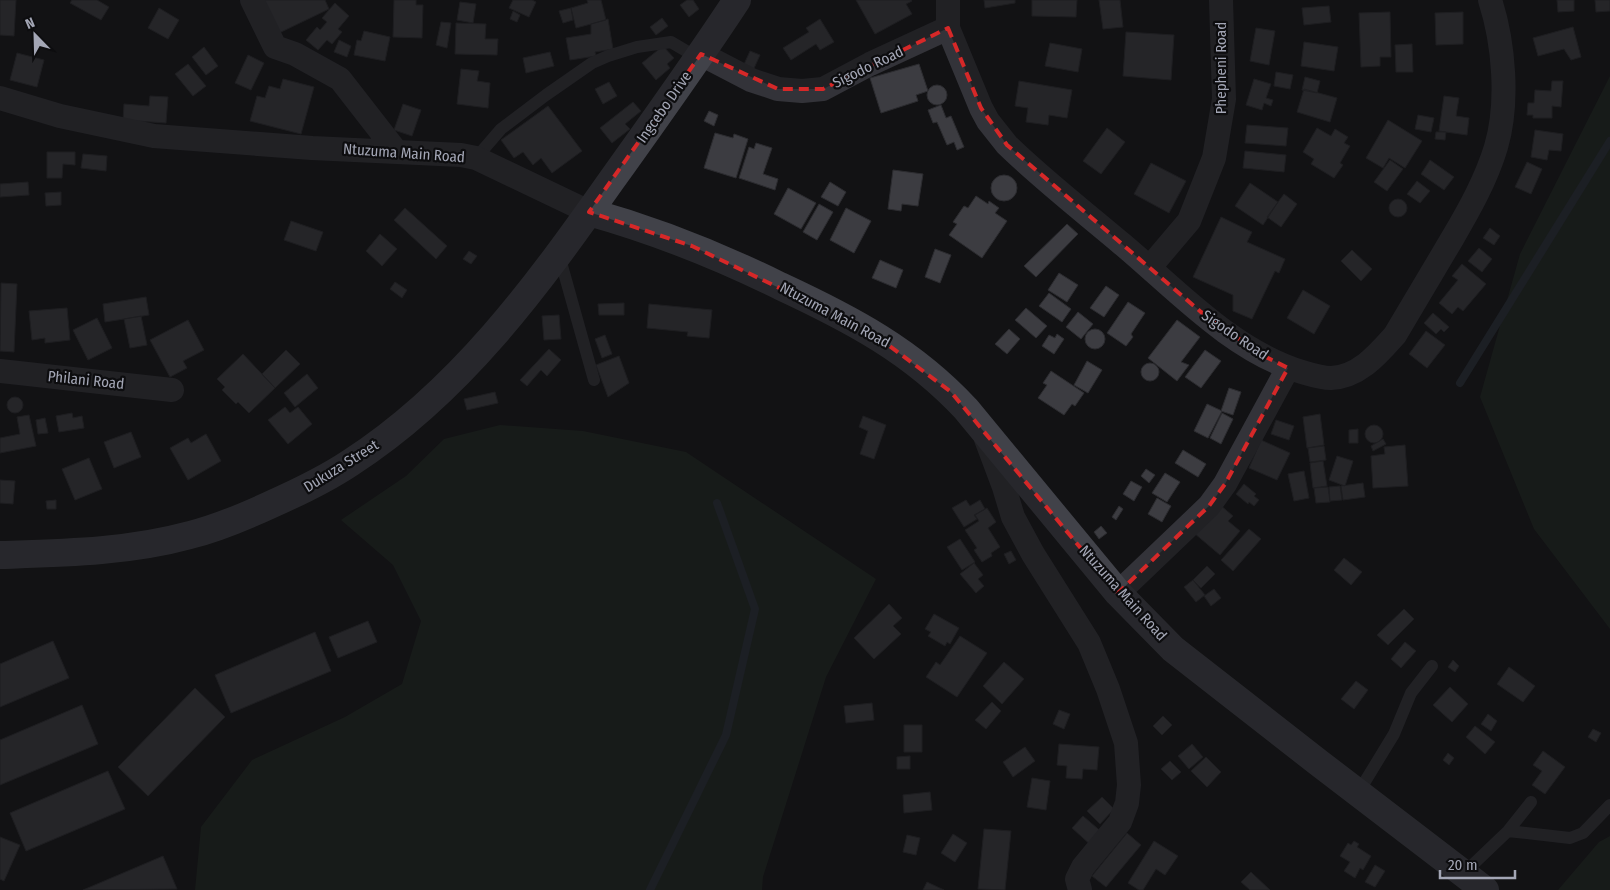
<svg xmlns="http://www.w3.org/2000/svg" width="1610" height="890" font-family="'Fira Sans Condensed',sans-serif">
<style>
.green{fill:#1e2620}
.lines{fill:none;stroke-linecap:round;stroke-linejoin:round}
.stream{stroke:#282f38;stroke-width:8}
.building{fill:#3c3c41;stroke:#2c2c30}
.lane{stroke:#333339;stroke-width:12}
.street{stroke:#333339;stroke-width:24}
.secondary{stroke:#414249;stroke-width:28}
.marked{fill:none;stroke:#d62828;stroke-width:4;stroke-dasharray:10 6;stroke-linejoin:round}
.labels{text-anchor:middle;stroke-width:4.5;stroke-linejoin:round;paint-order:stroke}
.street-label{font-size:15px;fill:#a3a6b5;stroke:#0d0d0f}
</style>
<rect width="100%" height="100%" fill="#121214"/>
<path class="green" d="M1610,76V629L1534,529L1480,397L1520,254Z
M500,425L583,431L686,452L876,579L826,677L763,877L762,890H195L201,827L252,760L345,717L402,684L421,621L393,565L341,520L406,476L444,439Z
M1610,836V890H1558L1599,842Z"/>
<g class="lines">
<path class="stream" d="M1460,383L1610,141
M650,890L726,735L755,609L717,503"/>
</g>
<path class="building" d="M0,0H16L14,36L0,35Z
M72,0H97L109,7L101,20L70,3Z
M264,0H325L329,9L279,33Z
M394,0H416V5H423L422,38L393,37Z
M513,0H532L536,2L529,17L509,8Z
M587,0H601L606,20L576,28L571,8L588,3Z
M687,0H693L699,9L689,17L680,5Z
M856,0H911L912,1L906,4L912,14L875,34Z
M984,0H1015V3L985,8Z
M1032,0H1077L1076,17L1032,16Z
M1099,0H1120L1123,27L1103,29Z
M1557,0H1574V11L1558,12Z
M1595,0H1610V11L1596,12Z
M460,2L476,4L473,23L457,20Z
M335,3L349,16L338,29L342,32L332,44L327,40L318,50L306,40L317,27L320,30L327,22L322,18Z
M1329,6L1331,22L1304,25L1302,8Z
M159,8L179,20L168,39L148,28Z
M571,8L573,20L563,23L559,11Z
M513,11L520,15L517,22L510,19Z
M1390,12L1391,57H1380V66L1361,67L1359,13Z
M1463,12V44L1436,45L1435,13Z
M662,18L668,26L656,35L650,27Z
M608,19L613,49L595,52L596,56L570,60L566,38L591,34V24Z
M820,19L834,42L820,50L816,44L791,60L783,48L809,32L806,28Z
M441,22L451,23L447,48L436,45Z
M456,23L486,24L485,39H498L497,55L455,54Z
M1573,27L1581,57L1571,60L1564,49L1538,56L1533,38Z
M1256,28L1275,31L1269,65L1250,61Z
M364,31L390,37L385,61L354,55L357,40L361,41Z
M1126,32L1174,35L1171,80L1123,76Z
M339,40L351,46L347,57L334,52Z
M1304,42L1338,47L1334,71L1301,66Z
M1050,43L1082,49L1078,72L1045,66Z
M1412,44L1413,72H1396L1395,45Z
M663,46L674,58L667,64L670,68L656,80L642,63Z
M204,47L218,66L206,75L192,57Z
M750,51L760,55L751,75L741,71Z
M550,52L554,66L526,73L523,58Z
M17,53L44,60L37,87L10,80Z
M248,55L264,63L251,90L235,83Z
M188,64L206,86L193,96L175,74Z
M919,64L928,91L916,95L918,101L881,113L870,78Z
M461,69L479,71L477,81L490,83L488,108L457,104Z
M1276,72L1293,75L1290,89L1274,86Z
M1305,77L1320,81L1317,93L1302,90Z
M283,79L314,87L301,134L250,121L257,96L265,98L269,86L280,89Z
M1254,79L1271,84L1266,98L1273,100L1271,106L1264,103L1262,110L1246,105Z
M1019,81L1072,90L1067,118L1049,115L1048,125L1026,122L1028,108L1015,106Z
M1552,81H1563L1561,107L1552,106V118H1533V115H1527L1528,103H1534L1535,90L1551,91Z
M609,82L617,96L603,104L595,89Z
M927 95a10 10 0 1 1 20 0a10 10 0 1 1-20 0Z
M1304,89L1337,98L1330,122L1297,112Z
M150,96L168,97L166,123L123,120L124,104L149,106Z
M1444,96L1459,98L1456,116L1469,118L1467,135L1439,131Z
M633,102L641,111L625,124L630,129L612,143L600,128Z
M403,104L421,110L412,136L394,130Z
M941,105L946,118L951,116L964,147L957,150L954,142L947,145L937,122L933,123L928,110Z
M548,106L582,151L552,173L541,158L533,165L523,152L514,158L501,140Z
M709,111L718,115L714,126L704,121Z
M1418,115L1434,118L1431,132L1415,129Z
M1388,120L1422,141L1405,168L1389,158L1383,168L1366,158Z
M1247,125L1288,128L1286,146L1245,143Z
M1107,128L1125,142L1101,174L1083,161Z
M1317,128L1331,136L1335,129L1348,137L1344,143L1350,146L1340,163L1343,165L1334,178L1311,164L1314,159L1303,152Z
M1535,130L1563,134L1561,151L1549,150L1547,160L1531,157Z
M1436,132H1446L1445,140L1435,139Z
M715,133L733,138L734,134L748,139L736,178L704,168Z
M756,143L772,148L763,174L778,179L775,190L739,178L749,147L754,149Z
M1245,151L1286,155L1284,172L1243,168Z
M47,152H75V165L63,164L62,178H47Z
M83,154L107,156L106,171L81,168Z
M1390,160L1403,169L1387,191L1374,182Z
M1430,160L1454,177L1444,190L1421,174Z
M1527,162L1542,169L1531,194L1515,187Z
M1151,163L1186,181L1169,213L1134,194Z
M893,170L923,174L918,206L902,204L901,211L888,209Z
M991 188a13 13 0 1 1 26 0a13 13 0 1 1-26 0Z
M1417,181L1430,191L1420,203L1407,194Z
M28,182L29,195L0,197V184Z
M830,182L846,192L838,206L821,197Z
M1250,183L1278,202L1263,225L1235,206Z
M788,188L816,203L801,229L774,214Z
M61,192V205L46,206L45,193Z
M1284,194L1297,204L1281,227L1267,217Z
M976,196L988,204L989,201L999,208L995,213L1007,221L982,258L949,235L957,224L953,222L964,206L968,208Z
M1389 208a9 9 0 1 1 18 0a9 9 0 1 1-18 0Z
M819,204L833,212L817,240L803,232Z
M405,208L447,246L436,259L394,220Z
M846,208L871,221L854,253L830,240Z
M1221,217L1252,232L1247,242L1285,259L1279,273L1275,271L1252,319L1233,311V295L1193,277Z
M291,221L323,232L316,251L284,240Z
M1067,224L1078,234L1036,277L1024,266Z
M1490,228L1500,236L1494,245L1483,238Z
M380,234L397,249L382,266L366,251Z
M1479,248L1492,259L1482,272L1468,261Z
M935,249L951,255L940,283L925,277Z
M1352,250L1372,269L1361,281L1341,261Z
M469,251L477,256L471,264L463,259Z
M880,260L903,270L896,288L872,278Z
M1462,264L1486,284L1463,311L1458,307L1452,314L1439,303L1458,280L1452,276Z
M1059,273L1078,285L1067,302L1048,290Z
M395,282L407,290L402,298L390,289Z
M1,283L17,284L14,352L0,351Z
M1106,286L1119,295L1104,317L1090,308Z
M1303,290L1330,306L1314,334L1287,318Z
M1049,293L1071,309L1062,322L1039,306Z
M146,297L149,315L105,322L103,304Z
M1128,302L1145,313L1131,334L1133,337L1126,346L1107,333Z
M624,303V315H599L598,304Z
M649,304L712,310L709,338L687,336L688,332L647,328Z
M67,308L70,340L45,343V338L32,340L29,311Z
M1026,308L1047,326L1036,338L1015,320Z
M1078,312L1093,324L1081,339L1066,327Z
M1433,313L1449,327L1444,332L1441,329L1436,334L1424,323Z
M559,315L561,339L544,340L542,316Z
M141,316L147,345L130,348L124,319Z
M97,318L112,348L88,360L73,330Z
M188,320L204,350L183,361L187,368L170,377L150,340Z
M1177,320L1200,337L1181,362L1189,365L1177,381L1148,358Z
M1009,329L1020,339L1007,354L995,344Z
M1085 339a10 10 0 1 1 20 0a10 10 0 1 1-20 0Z
M1426,331L1445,345L1427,368L1409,354Z
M1057,334L1064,339L1054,354L1042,346L1049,335L1055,338Z
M605,335L612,354L602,358L595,339Z
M549,349L561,360L547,376L541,370L527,386L520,380Z
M286,350L300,364L275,388L262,374Z
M1205,350L1221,361L1201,388L1185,377Z
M243,354L275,388L249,413L238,402L236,404L222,390L225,387L217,379Z
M619,356L629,383L608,397L596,365Z
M1087,361L1102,370L1088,393L1074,385Z
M1141 372a9 9 0 1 1 18 0a9 9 0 1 1-18 0Z
M1051,371L1084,393L1075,406L1072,404L1064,415L1038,398L1047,385L1043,383Z
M307,374L318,388L295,407L284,393Z
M1229,388L1241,392L1233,415L1221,411Z
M495,392L498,403L467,410L464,399Z
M7 405a8 8 0 1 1 16 0a8 8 0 1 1-16 0Z
M1207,404L1222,411L1208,438L1194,431Z
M285,407L290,413L298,407L312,424L288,444L268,420Z
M72,413L73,418L82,416L84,428L59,432L56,416Z
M1222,413L1233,419L1221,444L1210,438Z
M1320,414L1324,445L1307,448L1303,417Z
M29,415L36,446L0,453V438L20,434L17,417Z
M863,416L886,425L874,459L860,454L868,431L859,427Z
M45,418L48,433L38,434L36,420Z
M1276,420L1294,426L1289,440L1271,434Z
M1365 434a9 9 0 1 1 18 0a9 9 0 1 1-18 0Z
M1358,429V443H1349V430Z
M131,432L141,457L114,468L104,442Z
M206,434L221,461L188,480L170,448L188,438L191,443Z
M1383,439L1386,444L1373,451L1371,446Z
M1261,440L1290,453L1277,480L1249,468Z
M1405,445L1408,486L1373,488L1371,456L1385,454L1384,447Z
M1324,446L1326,460L1310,462L1308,448Z
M1183,450L1206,464L1198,477L1175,463Z
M1337,456L1353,461L1345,486L1329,480Z
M89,458L102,489L75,500L62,469Z
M1323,461L1327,486L1313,488L1310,463Z
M1146,469L1155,475L1149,483L1141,476Z
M1304,471L1309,498L1294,501L1288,474Z
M1165,473L1180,482L1167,502L1152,493Z
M0,480L15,481L13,504L0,503Z
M1131,481L1142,487L1134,501L1123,494Z
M1363,483L1365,497L1343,500L1341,486Z
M1244,484L1256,494L1254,496L1259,500L1254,506L1249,502L1248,504L1236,494Z
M1340,486L1342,500L1330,501L1329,487Z
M1328,487L1330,502L1316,503L1314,488Z
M1157,498L1171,506L1162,522L1148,514Z
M56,500V509H47L46,501Z
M966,500L970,506L980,500L985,509L974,515L977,519L964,527L952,508Z
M1219,504L1233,516L1228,521L1240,531L1220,555L1194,533Z
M1119,506L1123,509L1116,520L1112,517Z
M987,508L996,522L988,528L1000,547L991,553L992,556L982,562L974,550L977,548L965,530L979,521L975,515Z
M1101,526L1107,533L1099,539L1094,532Z
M1249,529L1261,539L1233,571L1221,560Z
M960,539L975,562L962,570L947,547Z
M1011,551L1016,560L1009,564L1004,554Z
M1344,558L1362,572L1351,585L1334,570Z
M974,563L983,575L978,579L984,586L976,593L960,574Z
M1207,566L1215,574L1201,588L1193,580Z
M1193,580L1205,595L1196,602L1184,587Z
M1214,589L1221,598L1211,606L1204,596Z
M889,604L902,618L893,626L901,634L874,659L854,638Z
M1404,609L1414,619L1388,645L1377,635Z
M934,614L959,628L950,644L947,642L945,646L928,636L931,632L925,629Z
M368,621L377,642L338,658L329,637Z
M315,632L331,671L231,713L215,675Z
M960,636L987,653L957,697L926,677L936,662L940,665Z
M53,641L69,678L0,707V664Z
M1405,642L1416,651L1401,668L1391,659Z
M1453,660L1459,666L1455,672L1448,667Z
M1004,662L1024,679L1002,704L983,686Z
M1509,667L1535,686L1523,702L1497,684Z
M1356,681L1368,690L1354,709L1341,699Z
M1450,687L1468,704L1452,722L1433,705Z
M195,688L225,717L148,796L118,767Z
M992,702L1001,711L986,729L975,720Z
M872,703L874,720L846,723L844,706Z
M82,705L98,744L0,785V740Z
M1059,710L1070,714L1064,729L1053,724Z
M1488,714L1497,721L1491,731L1481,724Z
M1163,716L1172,725L1162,735L1153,726Z
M904,725H922V752H904Z
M1475,726L1495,742L1485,754L1466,737Z
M1593,729L1601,733L1596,742L1588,737Z
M1059,744L1099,747L1097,770L1083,769L1082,779L1066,778L1067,766L1057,765Z
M1192,744L1203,757L1189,769L1178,756Z
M1025,747L1035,761L1013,777L1003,762Z
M1543,751L1565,767L1545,794L1532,785L1542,771L1533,765Z
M1448,753L1454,758L1449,765L1443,760Z
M910,756V769H897V757Z
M1206,757L1221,772L1207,787L1191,771Z
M1170,761L1181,772L1172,780L1161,769Z
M108,771L125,809L26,851L10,813Z
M1032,778L1050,781L1046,810L1027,807Z
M930,792L932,810L904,813L903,795Z
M1102,797L1114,809L1100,824L1087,811Z
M1083,816L1104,834L1093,847L1072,828Z
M984,829L1011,831L1005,890L978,889Z
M1127,833L1141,845L1106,887L1092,876Z
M953,834L967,843L955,862L941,853Z
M907,835L920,838L916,855L903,852Z
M0,837L20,845L4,881L0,879Z
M1154,841L1178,856L1165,875L1156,869L1143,890H1139L1128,883Z
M1354,841L1359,844L1357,847L1371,856L1363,870L1360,868L1355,878L1344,871L1350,862L1340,856L1348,843L1351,845Z
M163,856L177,889L83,890Z
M1375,865L1385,871L1375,887L1365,882Z
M1251,872L1270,890H1250L1241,882Z
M927,882L944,890H923Z"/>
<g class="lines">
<path class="lane" d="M476,158L501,129L546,95L592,63L608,56L637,47L671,42L698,58
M559,255L594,380
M1358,793L1394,734L1411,693L1432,666
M1508,831L1570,838L1583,833L1610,805
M1464,873L1508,831L1531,802"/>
<path class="street" d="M252,0L275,47L295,54L340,79L396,151
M948,0V28L981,108L988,121L1007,145C1043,180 1083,211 1122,244C1177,290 1231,350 1302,372C1312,375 1321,378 1331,378C1359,377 1378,354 1395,335C1414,303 1433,271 1452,239C1469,210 1486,180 1496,147C1509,103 1504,43 1490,0
M701,54L751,80L778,89L802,91L823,89L870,64L948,28
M0,98L60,116L154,136L312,148L461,155L476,158L589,212
M1150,267L1189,221L1214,158L1224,99L1221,0
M0,371L172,390
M986,439L1004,487L1013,517L1033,554L1089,643L1108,689L1126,743L1129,785L1127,803L1120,822L1083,867L1077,879L1080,890
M1118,593L1209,506L1225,484L1288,368"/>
<path class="secondary" d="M589,212C657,231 717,255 780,286C851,319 912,351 966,409L1118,593L1173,649L1319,763L1485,890
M0,555C63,553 128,552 190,535C218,528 246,516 272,504C299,492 326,479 350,463C460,392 537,286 611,181C654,121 697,61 737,0"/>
</g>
<path d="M0 0H1610V890H0ZM948,28L981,108L1007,145L1201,312L1262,355L1288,368L1225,484L1209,506L1118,593L951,392L871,332L692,246L589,212L701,54L778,89H823Z" fill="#121214" fill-opacity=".55" fill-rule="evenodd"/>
<path class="marked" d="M948,28L981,108L1007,145L1201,312L1262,355L1288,368L1225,484L1209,506L1118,593L951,392L871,332L692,246L589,212L701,54L778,89H823Z"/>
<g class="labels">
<g class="street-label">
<text transform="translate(868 67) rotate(-26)" y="5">Sigodo Road</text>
<text transform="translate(1221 68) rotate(-90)" y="5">Phepheni Road</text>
<text transform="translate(664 107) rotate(-55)" y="5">Ingcebo Drive</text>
<text transform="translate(404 153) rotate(4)" y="5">Ntuzuma Main Road</text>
<text transform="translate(835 315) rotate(28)" y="5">Ntuzuma Main Road</text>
<text transform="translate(1235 335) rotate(34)" y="5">Sigodo Road</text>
<text transform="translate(86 380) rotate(6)" y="5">Philani Road</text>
<text transform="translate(341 466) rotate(-32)" y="5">Dukuza Street</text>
<text transform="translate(1123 593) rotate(48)" y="5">Ntuzuma Main Road</text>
</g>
</g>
<g transform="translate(35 35) rotate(337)" stroke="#0d0d0f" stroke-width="4" paint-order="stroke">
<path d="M0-4L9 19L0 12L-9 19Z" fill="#a3a6b5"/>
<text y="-8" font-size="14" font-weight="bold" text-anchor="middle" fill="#a3a6b5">N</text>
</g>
<path d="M1440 870v8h75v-8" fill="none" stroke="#a3a6b5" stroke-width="2.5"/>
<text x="1448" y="870" font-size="15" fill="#a3a6b5" stroke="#0d0d0f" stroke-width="4" paint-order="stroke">20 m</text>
</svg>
